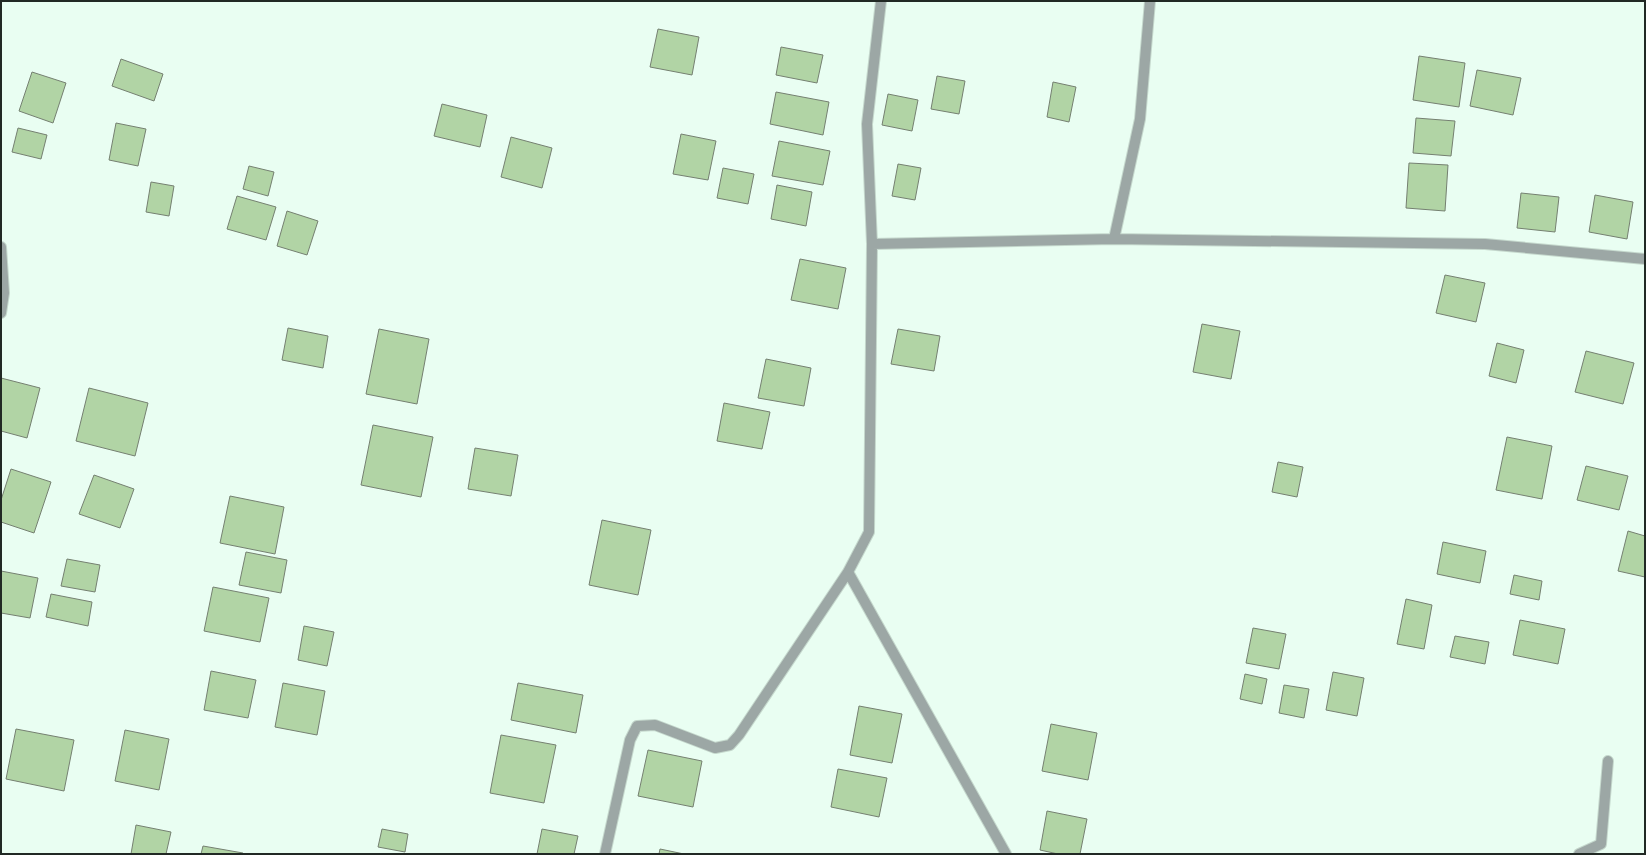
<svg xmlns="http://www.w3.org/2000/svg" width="1646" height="855" font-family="'Alegreya Sans',sans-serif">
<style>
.building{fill:#b1d4a5;stroke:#758071}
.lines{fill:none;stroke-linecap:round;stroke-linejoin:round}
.minor-casing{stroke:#c5d8cd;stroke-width:12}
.minor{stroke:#9ca7a5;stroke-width:10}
</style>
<rect width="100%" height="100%" fill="#e9fef2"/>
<path class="building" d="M658,29L699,37L692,75L650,67Z
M781,47L823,55L817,83L776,75Z
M1419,56L1465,63L1459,107L1413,100Z
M121,59L163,74L154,101L112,86Z
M1477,70L1521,78L1513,115L1470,106Z
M32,72L66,83L53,123L19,111Z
M937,76L965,81L959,114L931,109Z
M1053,82L1076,87L1069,122L1047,117Z
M776,92L829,102L823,135L770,124Z
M888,94L918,100L912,131L882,125Z
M442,104L487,115L480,147L434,136Z
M1416,118L1455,121L1451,156L1413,153Z
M116,123L146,129L138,166L109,160Z
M18,128L47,135L41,159L12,152Z
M681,134L716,141L708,180L673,174Z
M511,137L552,148L542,188L501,177Z
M779,141L830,151L823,185L772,176Z
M1409,163L1448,165L1445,211L1406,208Z
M898,164L921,168L915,200L892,196Z
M249,166L274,172L268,196L243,189Z
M723,168L754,174L748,204L717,198Z
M151,182L174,186L169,216L146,212Z
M777,185L812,192L806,226L771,219Z
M1521,193L1559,197L1555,232L1517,228Z
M1595,195L1633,202L1627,239L1589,232Z
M237,196L276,207L266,240L227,229Z
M287,211L318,221L307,255L277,246Z
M800,259L846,268L838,309L791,300Z
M1445,275L1485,283L1476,322L1436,313Z
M1202,324L1240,331L1231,379L1193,372Z
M288,328L328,336L323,368L282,360Z
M379,329L429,339L417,404L366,394Z
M898,329L940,336L934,371L891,364Z
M1497,343L1524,350L1516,383L1489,376Z
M1586,351L1634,363L1623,404L1575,392Z
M766,359L811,368L804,406L758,398Z
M1,378L40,388L27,438L1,431Z
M89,388L148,403L135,456L76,441Z
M724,403L770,412L762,449L717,441Z
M373,425L433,437L421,497L361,485Z
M1507,437L1552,446L1542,499L1496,490Z
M475,448L518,455L511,496L468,489Z
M1278,462L1303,467L1297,497L1272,492Z
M1586,466L1628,476L1619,510L1577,500Z
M11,469L51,482L34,533L1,522V500Z
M94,475L134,489L120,528L79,514Z
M230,496L284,507L275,554L220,543Z
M602,520L651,530L638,595L589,585Z
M1628,531L1645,536V577L1618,571Z
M1443,542L1486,551L1480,583L1437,574Z
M246,552L287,560L281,593L239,585Z
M67,559L100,565L95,592L61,586Z
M1,571L38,578L30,618L1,613Z
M1514,575L1542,581L1539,600L1510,594Z
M213,587L269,598L260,642L204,631Z
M51,594L92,602L88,626L46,617Z
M1406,599L1432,605L1424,649L1397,644Z
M1520,620L1565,629L1558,664L1513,655Z
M304,626L334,632L327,666L298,660Z
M1253,628L1286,634L1279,669L1246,663Z
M1455,636L1489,642L1485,664L1450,657Z
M211,671L256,680L248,718L204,710Z
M1333,672L1364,678L1357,716L1326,710Z
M1245,674L1267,679L1262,704L1240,699Z
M283,683L325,691L317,735L275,727Z
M518,683L583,695L576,733L511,720Z
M1284,685L1309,689L1304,718L1279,713Z
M859,706L902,714L892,763L850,755Z
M1051,724L1097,733L1088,780L1042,771Z
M16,729L74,740L64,791L6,779Z
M125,730L169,739L159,790L115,781Z
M501,735L556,745L544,803L490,793Z
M648,750L702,761L693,807L638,796Z
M838,769L887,778L879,817L831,807Z
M1047,811L1087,819L1080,854H1058L1040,850Z
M136,825L171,832L166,854H131Z
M382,829L408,834L405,852L378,847Z
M542,829L578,836L574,854H537Z
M203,846L243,853V854H201Z
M660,849L684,854H659Z"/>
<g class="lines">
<g class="minor-casing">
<path id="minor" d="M1114,239L1140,119L1150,1
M872,244L1114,239L1485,244L1645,259
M1,247L4,293L1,313
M848,572L1006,854
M605,854L630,740L637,726L655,725L715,748L730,745L739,735L848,572L869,532L872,244L867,124L881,1
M1579,854L1601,844L1608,761"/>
</g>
<use href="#minor" class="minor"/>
</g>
<rect width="1646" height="855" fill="none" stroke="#212924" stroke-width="4"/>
</svg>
